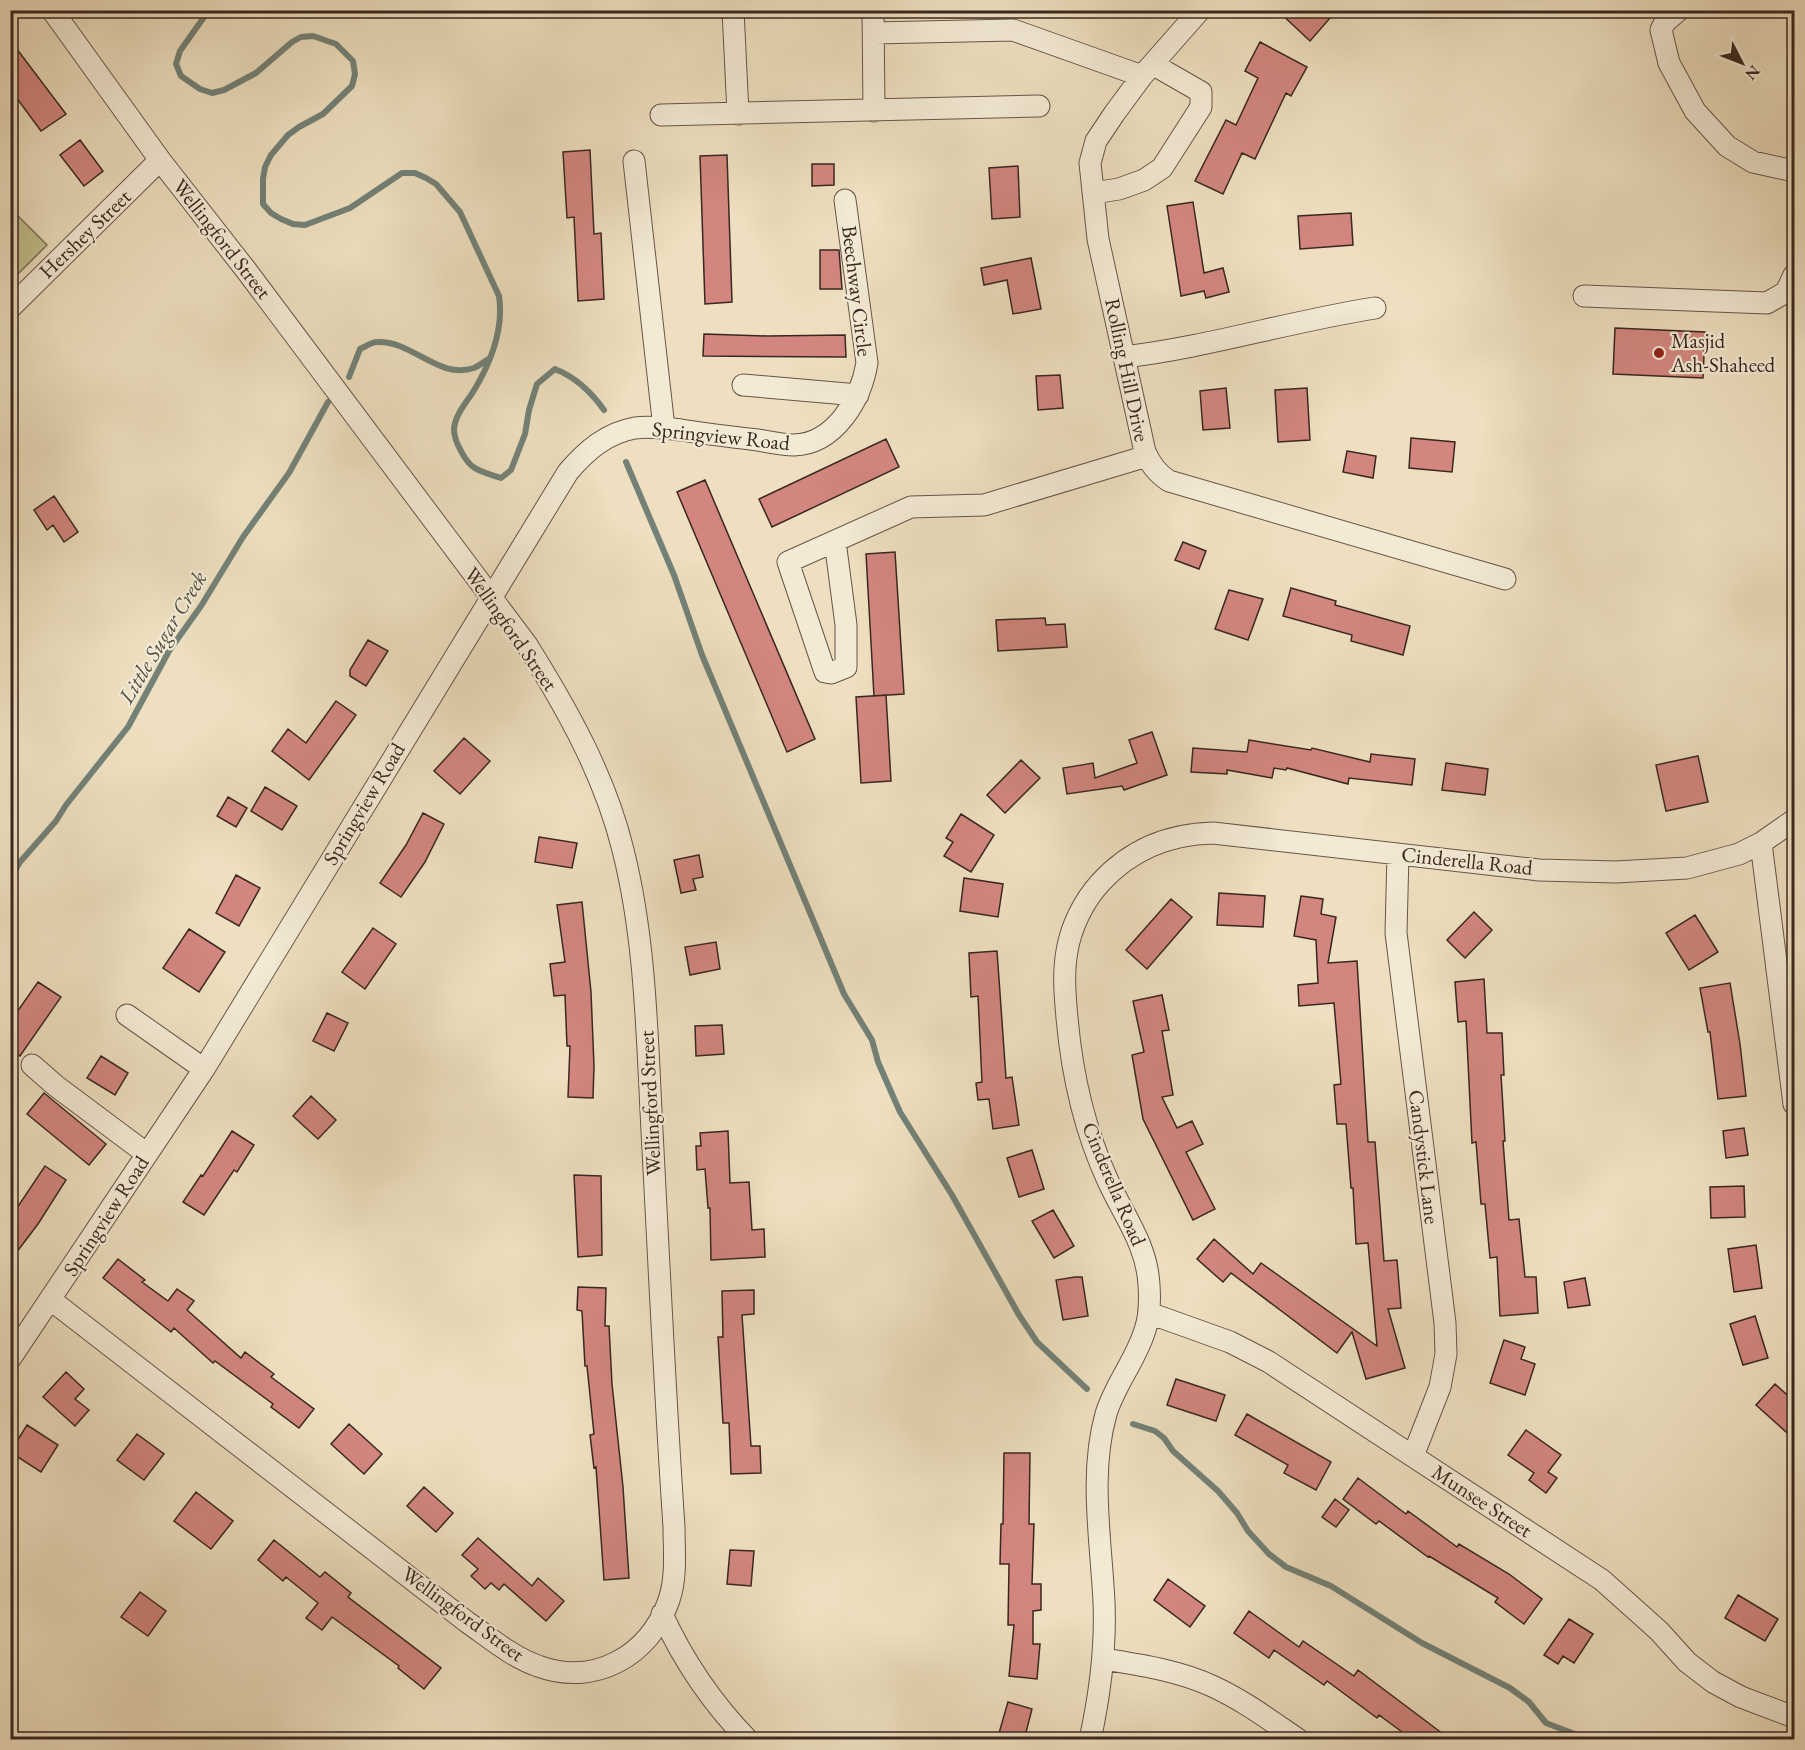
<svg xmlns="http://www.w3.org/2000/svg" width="1805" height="1750" font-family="'EB Garamond',serif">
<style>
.green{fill:#c0bf8c;stroke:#7d7356;stroke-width:1.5}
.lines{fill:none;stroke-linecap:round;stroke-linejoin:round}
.stream{stroke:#738177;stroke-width:6}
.building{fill:#d2867f;stroke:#3a2720;stroke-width:1.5}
.minor-casing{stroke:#675548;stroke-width:23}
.minor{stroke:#f3ead5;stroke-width:21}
.poi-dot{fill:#8f2418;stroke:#f3ead5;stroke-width:2}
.labels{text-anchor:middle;stroke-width:4.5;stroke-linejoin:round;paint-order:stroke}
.street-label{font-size:21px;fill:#3a2720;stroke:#f3ead5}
.poi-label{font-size:21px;fill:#3a2720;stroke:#f3ead5;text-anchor:start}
.water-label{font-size:22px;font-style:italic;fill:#524c44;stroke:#f3ead5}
</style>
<rect width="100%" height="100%" fill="#eddfbf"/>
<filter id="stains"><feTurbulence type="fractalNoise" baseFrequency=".00333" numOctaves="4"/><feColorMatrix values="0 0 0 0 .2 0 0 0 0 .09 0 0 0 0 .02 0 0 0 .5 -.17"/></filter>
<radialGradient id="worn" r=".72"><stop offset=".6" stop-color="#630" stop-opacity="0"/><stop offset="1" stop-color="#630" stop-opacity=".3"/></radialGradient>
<path class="green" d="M11,209L47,245L11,281Z"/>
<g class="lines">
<path class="stream" d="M209,10L180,51L176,64L181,76L200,89L212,93L224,90L256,73L292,42L301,37L313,36L336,44L353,61L355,74L352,86L323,114L299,127L288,135L271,155L265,167L263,179V204L271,213L281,219L293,224L305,225L350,208L402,173H415L426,178L436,184L460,212L499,296C504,329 490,364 473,392C466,403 455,415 454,429C454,437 457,444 461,451C471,471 480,471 501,478L511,470L525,434L529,410L537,384L555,369C575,377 592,393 604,410
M349,377L360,349C365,347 371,342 377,342C412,340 438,380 474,368C479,366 485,361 490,358
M626,462L674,575L702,655L844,994L872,1040L878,1062L900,1112L952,1195L1019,1315L1037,1342L1087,1389
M10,879L20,862L56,821L66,805L128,727L169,651L201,606L243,537L289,473L328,402
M1133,1424L1155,1431L1164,1438L1173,1451L1218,1491L1237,1513L1248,1531L1269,1554L1286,1567L1331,1586L1422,1643L1510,1688L1529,1702L1546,1723L1580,1736L1584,1740"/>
</g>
<path class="building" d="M1277,10H1337L1310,41Z
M10,40L66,114L41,131L10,89Z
M1260,42L1307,67L1291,96L1286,93L1255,159L1242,153L1223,194L1195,181L1226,120L1236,125L1258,78L1245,71Z
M80,140L103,171L84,186L60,155Z
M590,150L594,234L601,233L604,299L578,301L574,217L567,218L563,152Z
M727,155L732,302L705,304L700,156Z
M812,164H834V185L812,186Z
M1018,166L1020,217L992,219L989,168Z
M1193,202L1204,273L1223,268L1229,292L1206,298L1204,291L1181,296L1167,206Z
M1351,213L1353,245L1300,249L1298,216Z
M820,250H839L842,289H820Z
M1031,258L1041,309L1013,314L1007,280L984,285L981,268Z
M1615,328L1705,332L1703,378L1613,374Z
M704,334L767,336L845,335L846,357L703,356Z
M1060,375L1063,408L1038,410L1036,376Z
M1226,388L1230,428L1203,430L1200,391Z
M1307,388L1310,440L1278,442L1275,390Z
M1411,438L1455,442L1452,472L1409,468Z
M886,439L899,467L772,527L759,499Z
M1347,451L1376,456L1373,478L1343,472Z
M705,480L815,739L787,752L677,492Z
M54,496L78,532L64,542L53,525L47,530L34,510Z
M1183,542L1206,551L1199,569L1175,560Z
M895,552L904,694L874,696L866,554Z
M1291,588L1336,601L1335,605L1410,626L1403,655L1351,641L1352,635L1283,616Z
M1229,590L1263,599L1248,640L1215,629Z
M1045,618L1046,625L1065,624L1067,647L998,651L996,620Z
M368,640L388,651L366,686L350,676V670Z
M886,695L891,781L861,783L856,697Z
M336,701L356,715L309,780L272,751L288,729L306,743Z
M1152,732L1167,775L1124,790L1122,786L1067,794L1063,768L1093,763L1095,778L1137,763L1129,740Z
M464,738L490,761L460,794L434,771Z
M1249,740L1311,750L1312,748L1370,762L1371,754L1415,759L1412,785L1349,778L1348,784L1287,768L1286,770L1274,768L1272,778L1227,770V774L1191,772L1193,748L1247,752Z
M1698,756L1708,802L1666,811L1656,765Z
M1021,760L1040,778L1005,813L987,795Z
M1446,763L1488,769L1485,795L1442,790Z
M265,787L297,806L282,830L251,811Z
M228,797L247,808L236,827L217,816Z
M423,813L444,824L425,862L401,897L380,883L406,845Z
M961,814L994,835L971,872L944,856L953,842L946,838Z
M539,837L577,843L572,868L535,862Z
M699,855L703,877L693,879L696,890L681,893L674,860Z
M236,875L260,888L239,926L216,913Z
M964,878L1003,884L998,917L960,911Z
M1219,893L1265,896L1263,927L1217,925Z
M1301,896L1323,899L1321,914L1336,917L1328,963L1357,961L1368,1142H1375L1384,1261L1397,1260L1401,1308L1388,1309L1405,1368L1366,1379L1352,1332L1337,1353L1231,1273L1223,1282L1197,1259L1214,1239L1253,1274L1261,1263L1377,1346L1368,1243L1356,1244L1353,1188H1351L1346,1124H1337L1334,1085L1341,1084L1334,1003L1299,1006L1298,985L1318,983L1316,940L1294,936Z
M1171,899L1192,917L1147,969L1126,950Z
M582,902L591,992L594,1066L593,1098L568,1097L570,1046H567L565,995L554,996L550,964L565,962L557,905Z
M1474,912L1492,930L1465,958L1447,940Z
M1695,915L1718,952L1689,970L1666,933Z
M373,928L396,944L365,989L342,972Z
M189,929L225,952L199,992L163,968Z
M716,942L720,969L690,975L685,947Z
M997,951L1006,1078L1012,1077L1019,1125L993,1129L989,1099L978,1100L976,1083L982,1082L978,996L971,997L969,953Z
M1484,979L1487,1033H1502L1504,1075H1501L1505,1141H1503L1509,1220L1519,1219L1525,1277H1536L1538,1313L1500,1316L1497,1257L1490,1258L1485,1204H1481L1476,1142L1472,1143L1466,1021L1458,1022L1455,982Z
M38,982L61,997L20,1056L10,1050V1022Z
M1730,983L1740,1044L1746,1096L1718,1099L1710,1032H1708L1700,988Z
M1162,995L1169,1030L1162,1031L1173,1095L1162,1097L1177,1128L1192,1121L1203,1144L1186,1152L1215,1209L1193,1220L1143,1119L1132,1055L1144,1052L1133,1001Z
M327,1013L348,1023L334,1051L313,1041Z
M722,1025L724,1054L696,1056L695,1026Z
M101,1056L128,1073L115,1095L87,1078Z
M44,1093L106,1144L89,1165L27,1114Z
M311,1096L336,1120L318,1139L293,1116Z
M1744,1128L1748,1155L1726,1158L1723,1131Z
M232,1131L254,1145L237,1172L234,1170L204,1215L183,1202L201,1175L203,1176Z
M728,1131L730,1183L749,1182L752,1230L764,1229L765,1257L711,1260L710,1208H708L705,1169L697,1170L696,1146H701L700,1133Z
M1032,1150L1044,1189L1019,1197L1007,1158Z
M45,1166L66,1180L38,1224L10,1261V1204L17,1208Z
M574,1175L601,1176L602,1255L578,1257Z
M1744,1186L1745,1217L1711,1218L1710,1187Z
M1053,1210L1074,1246L1054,1258L1032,1221Z
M1756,1245L1762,1288L1734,1292L1728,1249Z
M118,1259L145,1280L142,1282L168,1301L177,1289L194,1301L187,1310L241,1358L245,1352L274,1374L271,1377L314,1409L299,1428L271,1407L273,1404L215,1361L213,1363L174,1328L171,1332L103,1278Z
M1075,1277H1082L1088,1316L1063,1320L1056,1280Z
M1585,1278L1590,1305L1568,1308L1564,1282Z
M578,1287L606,1288L605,1326H609L612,1384L623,1487L629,1578L604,1580L596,1467L594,1468L590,1435L594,1434L587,1366H585L582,1311L577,1310Z
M754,1290V1314L742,1315L751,1446H760L761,1473L731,1474L729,1423H723L718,1337H723L722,1291Z
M1755,1316L1768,1358L1743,1365L1730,1324Z
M1504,1340L1525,1347L1521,1359L1535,1364L1525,1395L1490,1383Z
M66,1372L84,1389L75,1399L89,1410L75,1426L43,1397Z
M1176,1379L1225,1395L1216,1421L1167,1405Z
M1775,1384L1794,1401V1439L1756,1405Z
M1247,1414L1331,1462L1316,1490L1284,1473L1288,1465L1235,1435Z
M349,1424L382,1454L364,1474L331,1444Z
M27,1425L58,1445L41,1472L10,1452Z
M1526,1430L1561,1455L1548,1472L1557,1478L1546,1493L1529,1480L1534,1473L1508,1455Z
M137,1434L164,1454L144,1480L117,1460Z
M1004,1453H1030L1029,1524H1034L1032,1584H1041V1610L1033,1611V1644H1040L1037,1679L1009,1676L1014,1625H1008L1009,1564H1000L1001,1524H1003Z
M1358,1478L1406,1514L1408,1511L1457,1547L1459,1544L1509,1574L1542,1599L1524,1624L1495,1602L1498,1598L1429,1556L1428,1557L1379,1521L1376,1524L1343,1499Z
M424,1487L453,1513L436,1532L407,1506Z
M196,1492L233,1521L211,1549L174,1521Z
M1335,1499L1349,1510L1336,1527L1322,1517Z
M478,1538L532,1586L538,1578L564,1601L546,1621L504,1584L499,1590L491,1583L485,1589L471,1576L478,1569L462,1555Z
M274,1540L320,1577L325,1572L351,1593L348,1597L441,1668L424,1689L398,1668L399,1666L332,1617L322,1630L306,1618L318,1603L286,1577L283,1581L258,1560Z
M730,1550L754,1551L751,1586L727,1584Z
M1168,1579L1205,1606L1190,1627L1154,1600Z
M140,1592L166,1611L148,1636L121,1617Z
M1738,1595L1778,1619L1765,1641L1725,1618Z
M1249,1611L1299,1647L1303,1641L1354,1676L1358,1670L1451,1740H1413L1379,1715L1377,1718L1327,1681L1324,1685L1274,1650L1269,1658L1234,1633Z
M1569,1619L1593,1634L1574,1663L1563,1656L1558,1664L1544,1655Z
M1008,1702L1032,1709L1024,1740H997Z"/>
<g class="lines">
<g class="minor-casing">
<path id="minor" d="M733,10L738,114
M873,10L874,111
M1200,10L1142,76L1114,114L1096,141L1090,163L1098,239L1145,452C1151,465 1157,473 1169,481L1505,579
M1679,10L1665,22L1661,30L1669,63L1695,111L1727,146L1753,162L1794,171
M874,33L1013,30L1142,76
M661,115L1039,106
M634,161L664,428
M1093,193L1119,189L1144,180L1162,168L1201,107V92L1154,65
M1584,296L1767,303L1786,292L1794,275
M10,308L160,160
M1124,357C1209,347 1291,321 1375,308
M743,385L858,395
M835,541L846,625V667L831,673L825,672L788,562L911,507L984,505L1147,456
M1761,843L1794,1104
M1398,854L1396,933L1445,1323L1446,1354L1440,1387L1413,1456
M127,1015L204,1069
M32,1065L56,1086L147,1154
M51,1300L467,1622C490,1638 512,1657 538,1666C594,1687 650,1656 669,1600C677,1576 674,1551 674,1527C665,1395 659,1263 652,1131C647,1037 646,941 623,850C605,776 567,709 527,645L246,270L160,160L52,10
M1149,1313L1230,1342L1269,1362L1602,1580L1659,1631L1687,1662L1713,1682L1741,1697L1794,1717
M10,1359L204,1069L568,472C586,451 606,433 635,428C650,426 666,428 681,430C706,434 732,437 758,440C769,442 782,445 794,445C835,444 861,399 867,363L845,200
M662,1614C683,1660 713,1704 748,1740
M1103,1659C1140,1665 1177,1670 1212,1686C1243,1700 1271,1721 1299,1740
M1090,1740C1100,1694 1106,1649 1104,1602C1101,1540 1089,1474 1106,1414C1115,1384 1136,1360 1145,1330C1150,1316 1150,1300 1149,1285C1147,1245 1124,1216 1108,1181C1084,1129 1072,1074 1067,1018C1065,996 1063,973 1067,951C1071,927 1083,902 1100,883C1130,850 1168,834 1213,833L1539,870L1616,872L1687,868L1739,854L1761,843L1794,820"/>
</g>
<use href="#minor" class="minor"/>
</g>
<circle class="poi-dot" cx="1659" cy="353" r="6"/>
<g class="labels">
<g class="street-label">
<text transform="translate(85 234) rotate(-44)" y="7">Hershey Street</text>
<text transform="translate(222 239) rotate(52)" y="7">Wellingford Street</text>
<text transform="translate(857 291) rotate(83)" y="7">Beechway Circle</text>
<text transform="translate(1127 370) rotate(78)" y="7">Rolling Hill Drive</text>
<text transform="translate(721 436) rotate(6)" y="7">Springview Road</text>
<text transform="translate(511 629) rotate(55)" y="7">Wellingford Street</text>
<text transform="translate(364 804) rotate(-59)" y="7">Springview Road</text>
<text transform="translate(1467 861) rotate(6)" y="7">Cinderella Road</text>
<text transform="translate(650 1103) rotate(-93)" y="7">Wellingford Street</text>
<text transform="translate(1424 1157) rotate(83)" y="7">Candystick Lane</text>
<text transform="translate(1114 1184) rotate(67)" y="7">Cinderella Road</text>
<text transform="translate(106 1216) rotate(-57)" y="7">Springview Road</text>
<text transform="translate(1482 1501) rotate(33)" y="7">Munsee Street</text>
<text transform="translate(463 1614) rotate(36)" y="7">Wellingford Street</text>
</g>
<g class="poi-label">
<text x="1671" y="348">Masjid<tspan x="1671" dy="24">Ash-Shaheed</tspan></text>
</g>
<g class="water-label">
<text transform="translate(162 637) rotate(-59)" y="8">Little Sugar Creek</text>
</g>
</g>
<rect width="1805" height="1750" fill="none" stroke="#eddfbf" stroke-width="36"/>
<rect x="12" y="12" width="1781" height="1726" fill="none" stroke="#3a2720" stroke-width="3"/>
<rect x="18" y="18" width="1769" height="1714" fill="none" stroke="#3a2720" stroke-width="1.5"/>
<g transform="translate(1742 63) rotate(132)" stroke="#f3ead5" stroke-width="4.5" paint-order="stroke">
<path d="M0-4.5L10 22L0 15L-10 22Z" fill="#3a2720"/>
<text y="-9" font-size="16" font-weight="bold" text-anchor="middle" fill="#3a2720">N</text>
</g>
<rect width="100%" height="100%" filter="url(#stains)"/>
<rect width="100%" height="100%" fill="url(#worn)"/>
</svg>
